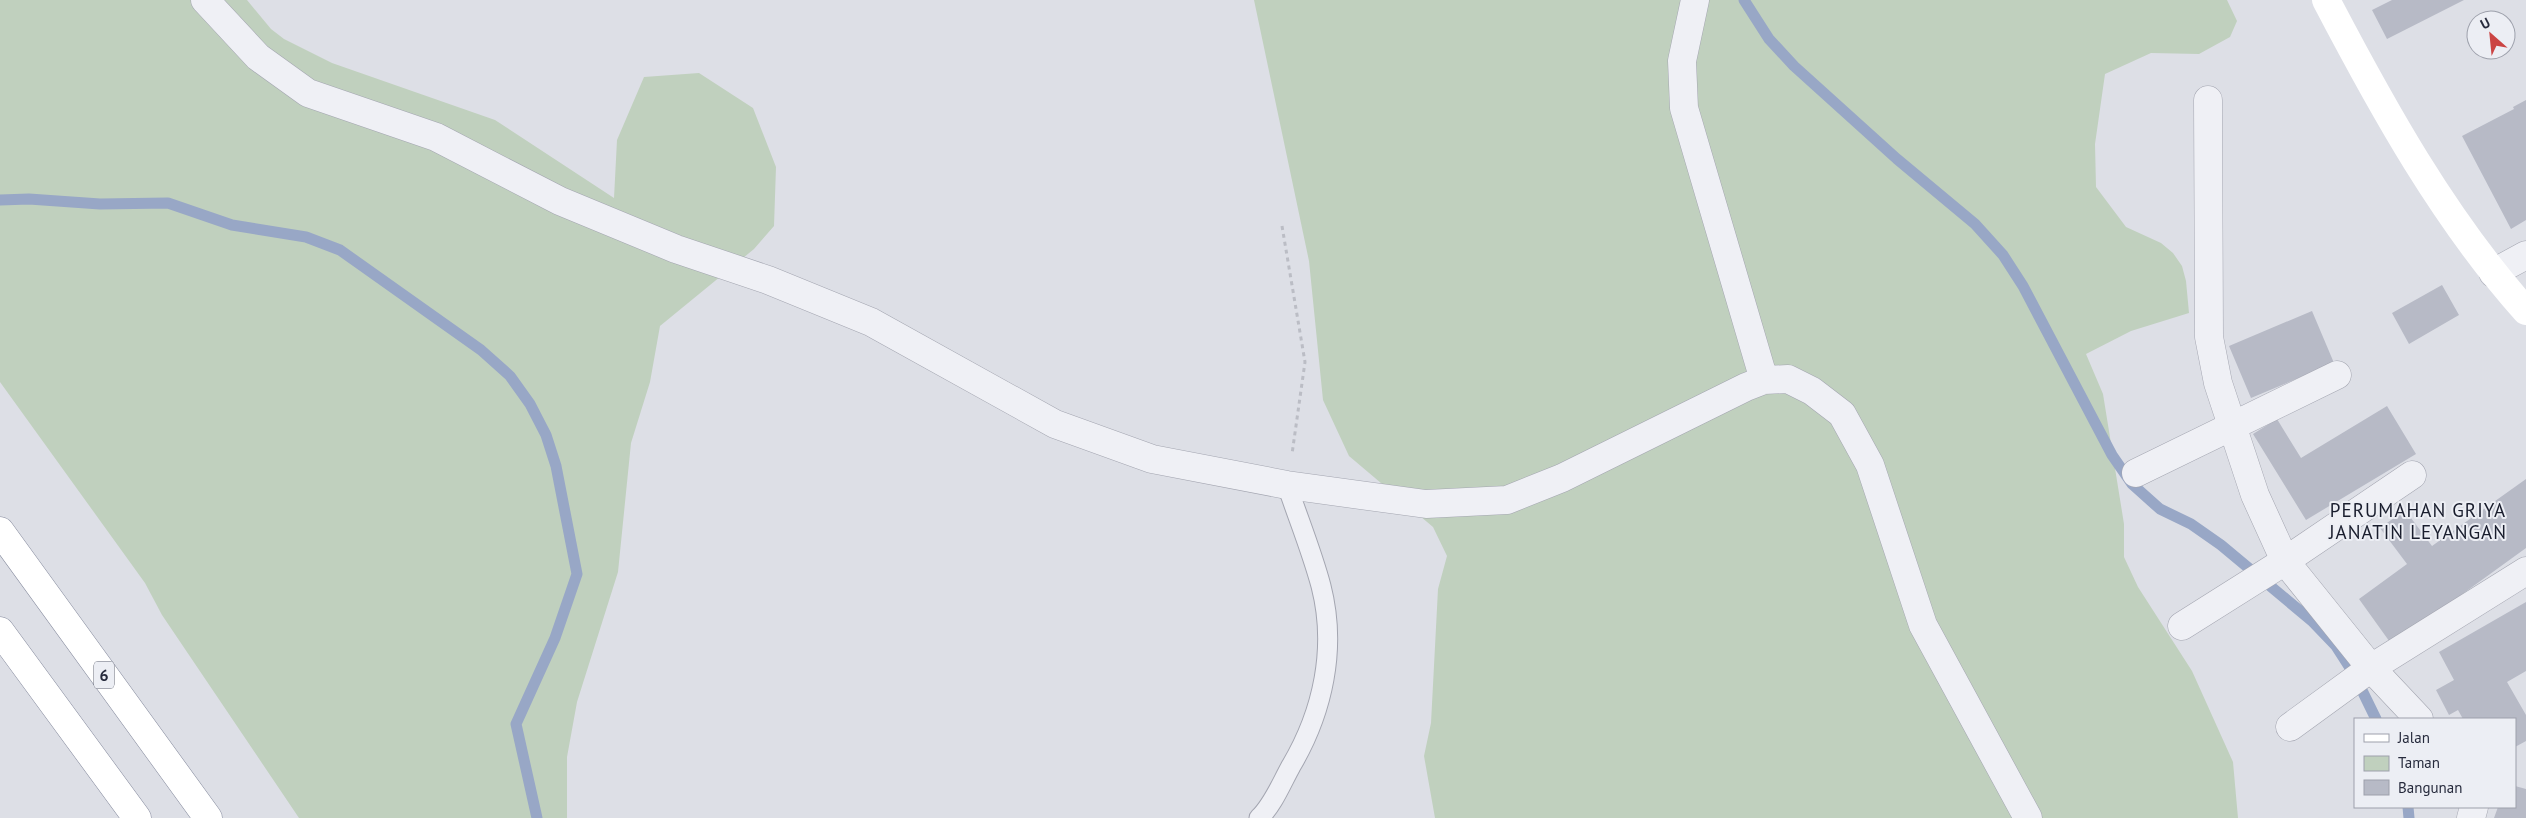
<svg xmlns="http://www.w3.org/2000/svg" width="2526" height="818" font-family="'PT Sans',sans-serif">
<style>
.green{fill:#c0d0be}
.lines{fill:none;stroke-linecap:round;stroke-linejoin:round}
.stream{stroke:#98a7c6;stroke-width:11}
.building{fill:#b7bac6}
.lane-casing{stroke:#a3a5b0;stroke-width:21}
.street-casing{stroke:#a3a5b0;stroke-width:29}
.highway-casing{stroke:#858a9d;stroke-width:29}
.path{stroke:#bbbdc5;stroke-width:3;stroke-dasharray:4 4;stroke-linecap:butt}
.lane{stroke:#eff0f5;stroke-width:19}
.street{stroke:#eff0f5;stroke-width:28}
.secondary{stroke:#fff;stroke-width:28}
.highway{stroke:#fff;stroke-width:28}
.labels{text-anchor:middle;stroke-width:4;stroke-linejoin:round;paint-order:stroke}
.shield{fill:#eceef4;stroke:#626674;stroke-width:1}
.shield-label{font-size:16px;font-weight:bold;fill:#272b3d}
.neighbourhood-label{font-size:19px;letter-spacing:1px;fill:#191d2d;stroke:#eceef4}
</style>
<rect width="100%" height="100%" fill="#dddfe6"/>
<path class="green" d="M0,0H247L271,29L284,39L332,63L495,120L614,198L617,140L644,77L699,73L753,108L776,167L774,226L754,249L660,326L650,382L631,443L618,572L577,702L567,757V818H299L162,615L145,583L0,382Z
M1254,0H2227L2237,21L2230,37L2199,54L2151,53L2105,74L2095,144L2096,187L2126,227L2161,243L2173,253L2182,266L2186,281L2189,313L2131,331L2086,354L2103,394L2124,524V557L2138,587L2192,671L2233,762L2238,818H1435L1424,756L1431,723L1438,589L1447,556L1433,527L1349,456L1323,400L1309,261Z"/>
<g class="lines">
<path class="stream" d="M1744,0L1769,39L1794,66L1897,159L1975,224L2003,255L2023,286L2112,455L2132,484L2160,509L2191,524L2221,545L2312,621L2336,646L2354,674L2376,719
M0,200L29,199L100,204L168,203L232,225L306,237L340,250L481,350L510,376L530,404L546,435L556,466L577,574L555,638L516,724L537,818
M2408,807L2409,818"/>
</g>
<path class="building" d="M2392,0H2464L2387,39L2372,10Z
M2526,100V220L2511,229L2462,136L2514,109L2513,107Z
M2442,285L2459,315L2409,344L2392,313Z
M2312,311L2334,363L2251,398L2229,346Z
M2387,406L2416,454L2306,520L2253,434L2277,419L2301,458Z
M2526,479V548L2392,645L2359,599L2407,564L2380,528L2405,510L2432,546Z
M2526,602V671L2507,682L2526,715V741L2515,747V719H2463L2458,710L2449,715L2436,690L2454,680L2439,652Z
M2515,786L2526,789V818H2494L2498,807H2515Z"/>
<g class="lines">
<g class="lane-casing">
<path id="lane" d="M1259,818C1273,805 1282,782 1291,766C1323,712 1337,648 1321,586C1312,552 1298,518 1287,485"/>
</g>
<g class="street-casing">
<path id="street" d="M205,0L258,57L308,93L436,137L560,201L676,249L768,280L871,322L1055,424L1152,459L1287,485L1426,504L1507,500L1562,478L1746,387L1764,380L1788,379L1812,391L1842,414L1870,465L1923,625L2028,818
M1695,0L1682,61L1684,108L1764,380
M2208,100L2209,337L2218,383L2255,495L2285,561L2371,668L2526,571
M2493,273L2526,255
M2136,473L2337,375
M2182,626L2285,561L2412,475
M2290,727L2371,668L2419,719
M2471,818L2474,807"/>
</g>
<g class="highway-casing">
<path id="highway" d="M0,531L208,818
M0,631L137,818"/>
</g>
<path class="path" d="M1282,226L1305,362L1292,454"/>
<use href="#lane" class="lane"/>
<use href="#street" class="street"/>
<path class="secondary" d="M2326,0C2383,109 2444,219 2526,311"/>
<use href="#highway" class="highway"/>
</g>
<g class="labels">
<rect class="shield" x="94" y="661.5" width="20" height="27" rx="4"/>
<g class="shield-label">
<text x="104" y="681">6</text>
</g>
<g class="neighbourhood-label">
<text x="2418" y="517">PERUMAHAN GRIYA<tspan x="2418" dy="22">JANATIN LEYANGAN</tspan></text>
</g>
</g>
<rect x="2354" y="718" width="162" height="90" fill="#eceef4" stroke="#9da0ab"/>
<rect x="2364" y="734" width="25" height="8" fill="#ffffff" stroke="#9da0ab"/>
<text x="2398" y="743" font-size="15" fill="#272b3d">Jalan</text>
<rect x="2364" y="756" width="25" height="15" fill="#c0d0be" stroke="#9da0ab"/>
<text x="2398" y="768" font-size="15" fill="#272b3d">Taman</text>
<rect x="2364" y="780" width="25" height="15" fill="#b7bac6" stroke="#9da0ab"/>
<text x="2398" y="793" font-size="15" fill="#272b3d">Bangunan</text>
<g transform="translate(2491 35) rotate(333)"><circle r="24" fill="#eceef4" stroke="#9da0ab"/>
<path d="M0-4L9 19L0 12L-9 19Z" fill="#cb4443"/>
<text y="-8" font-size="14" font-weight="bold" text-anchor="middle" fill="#272b3d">U</text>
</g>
</svg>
